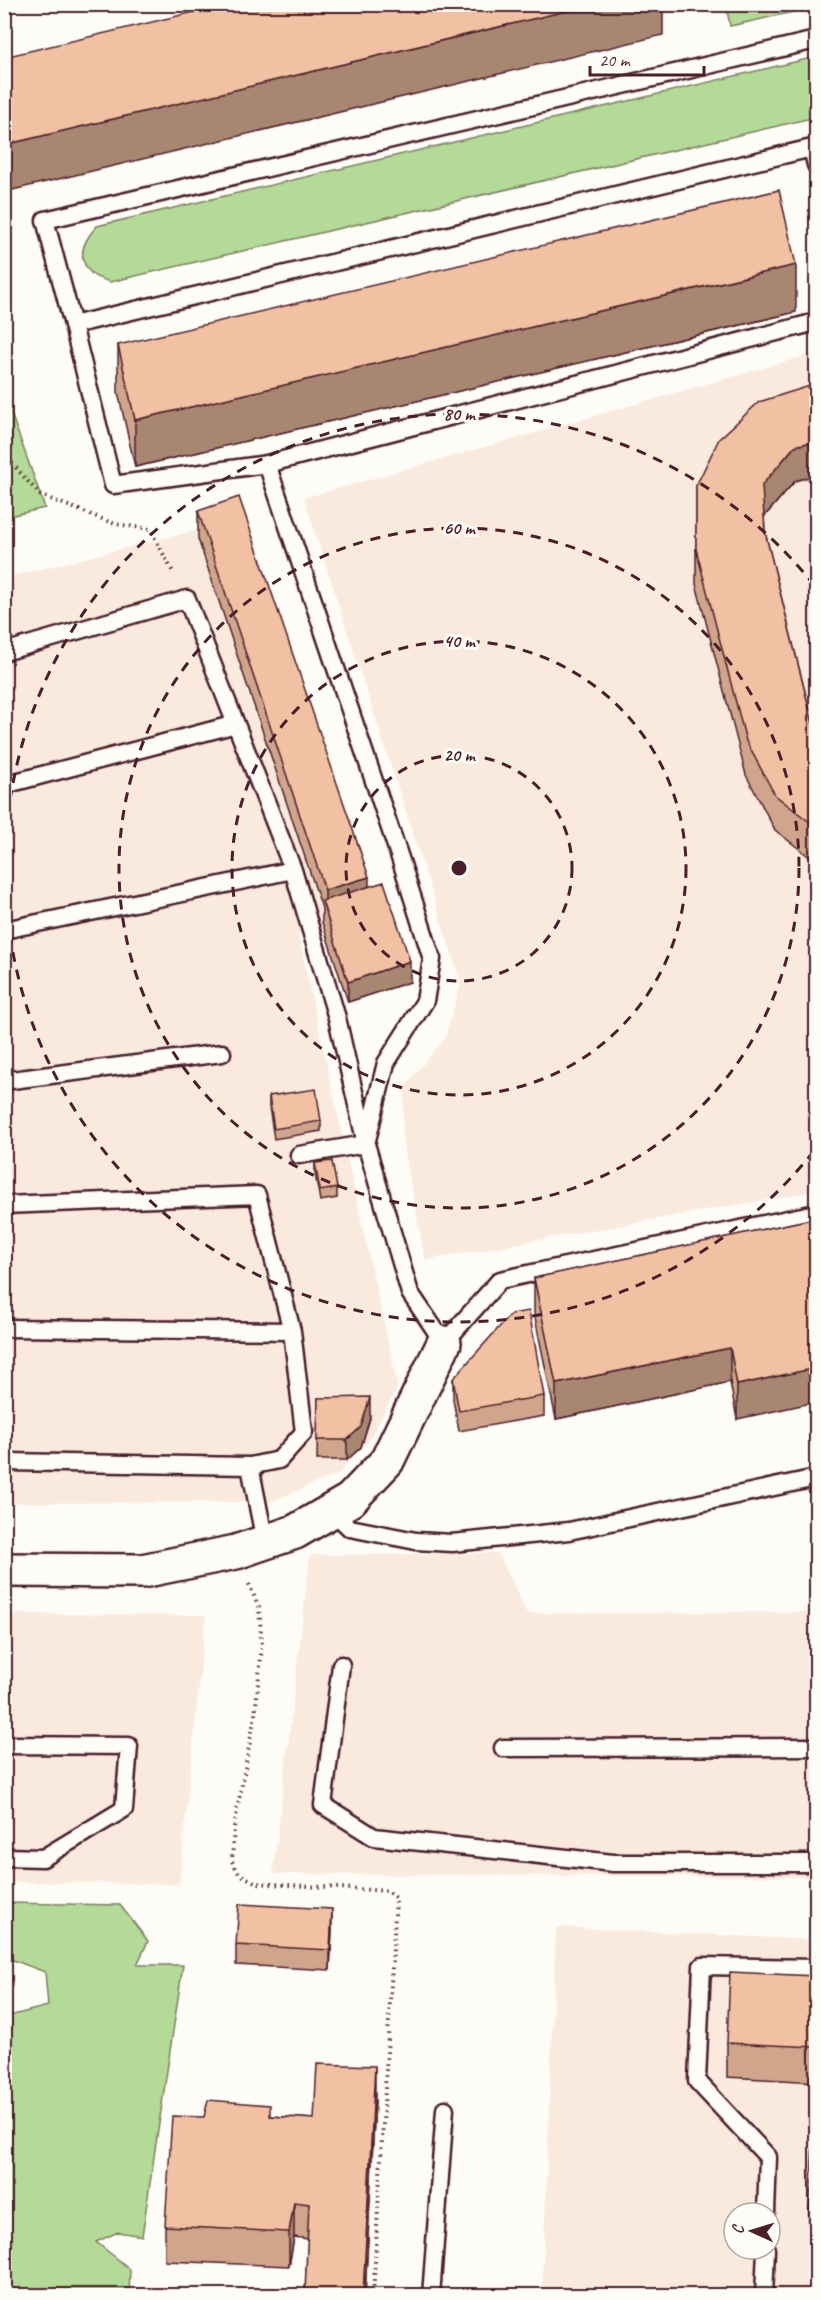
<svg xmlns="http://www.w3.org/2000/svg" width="821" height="2300" font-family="Caveat,sans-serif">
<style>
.built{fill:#faeade;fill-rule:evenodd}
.green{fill:#b3da96;stroke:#7e7c60;stroke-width:1.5}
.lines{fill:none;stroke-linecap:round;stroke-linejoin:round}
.lane-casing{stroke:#4a1f2b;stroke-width:21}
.street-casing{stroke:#4a1f2b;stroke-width:38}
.path{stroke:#4a1f2b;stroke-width:4;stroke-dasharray:1.5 4.5;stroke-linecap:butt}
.lane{stroke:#fdfcf7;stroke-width:16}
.street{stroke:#fdfcf7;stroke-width:33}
.wall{fill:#d0a58b;stroke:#4a1f2b;stroke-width:1.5}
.shaded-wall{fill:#a98671;stroke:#4a1f2b;stroke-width:1.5}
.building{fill:#f2c0a2;stroke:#4a1f2b;stroke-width:1.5}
.ring{fill:none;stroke:#4a1f2b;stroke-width:3;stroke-dasharray:10 8}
.centre{fill:#4a1f2b;stroke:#fdfcf7;stroke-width:3}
.ring-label{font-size:18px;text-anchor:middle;font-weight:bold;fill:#4a1f2b;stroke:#fdfcf7;stroke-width:6;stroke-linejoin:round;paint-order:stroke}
</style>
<rect width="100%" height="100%" fill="#fdfcf7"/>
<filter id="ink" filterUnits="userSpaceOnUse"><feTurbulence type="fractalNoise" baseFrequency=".0167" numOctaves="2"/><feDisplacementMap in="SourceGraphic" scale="12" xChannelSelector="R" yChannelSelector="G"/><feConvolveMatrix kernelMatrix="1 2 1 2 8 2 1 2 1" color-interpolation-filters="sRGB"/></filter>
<g filter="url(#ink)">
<path class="built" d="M816,353V1191L425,1260L402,1136L405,1086L445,1038L461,982L304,498Z
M243,519L371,907L298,935L398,1387L369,1440L338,1474L269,1502L5,1503L4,578Z
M498,1553L527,1613L816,1612V1877L273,1874L310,1555Z
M5,1614L206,1615L179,1884L5,1882Z
M556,1927L816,1940V2295L542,2296ZM734,2213H770V2249H734Z"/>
<path class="green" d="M816,4V7L730,26L726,5Z
M816,57V117L110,282C105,280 96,278 92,274C75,258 84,240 97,226Z
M4,394L45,508L5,517H4Z
M5,1903L120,1905L148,1941L137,1965H183L142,2236L118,2232L96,2242L130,2269L129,2295H5V2017L48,2006L45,1972L5,1957Z"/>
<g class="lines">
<g class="lane-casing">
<path id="lane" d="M816,165L812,148L73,325L113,485L267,464L816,322
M73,325L45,220L816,40
M267,464L401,861L432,959L425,1001L386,1063L366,1144L299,1155
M4,652L187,599L293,870L337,1018L366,1144L410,1293L444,1343L500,1280L816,1213
M4,785L236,724
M4,930L293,870
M4,1081L222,1053
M4,1205L257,1195L292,1331L304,1432L279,1460L250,1466L4,1462
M4,1328L292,1331
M250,1466L265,1542
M332,1511L350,1528L416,1541L452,1543L569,1531L816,1478
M341,1665L323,1805L374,1837L613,1863H816
M4,1745L129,1746L124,1809L43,1858L4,1857
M503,1748L816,1747
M766,2213L768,2157L697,2081L702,1966L816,1968
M431,2296L445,2109
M764,2296L766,2249"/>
</g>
<g class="street-casing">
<path id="street" d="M4,1570L142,1571L236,1552L295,1532L350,1500L387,1461L444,1343"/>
</g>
<path class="path" d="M4,454L40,495L115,524L150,529L174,574
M249,1584L259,1607L262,1646L255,1715L234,1827L232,1861L239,1874L257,1883L388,1891L396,1898L373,2296"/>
<use href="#lane" class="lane"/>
<use href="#street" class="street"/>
</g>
<path class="wall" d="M796,312L135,467L118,392V345Z
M795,481L764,517L765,532L813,724L816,731V862L775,830L746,775L696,584V486Z
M198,511L369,887L410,982L348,1002L322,922V908L198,539Z
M269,1096L321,1121V1131L274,1139L269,1107Z
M315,1163L337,1188V1198L320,1201L315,1174Z
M816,1218L737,1419L730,1382L556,1419L534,1313V1278Z
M453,1379L544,1396V1416L459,1431L453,1400Z
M318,1398L370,1418L361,1447L347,1460H317Z
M332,1929L330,1970L236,1965V1945Z
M816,1976V2082L727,2077V2043Z
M375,2101L365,2295H305L308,2239L294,2237L289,2266L165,2261V2226L204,2117L270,2116L314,2119Z
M816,2108V2250H809V2215Z"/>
<path class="shaded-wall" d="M595,4H663V35L4,192V145Z
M796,265V312L135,467V420Z
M816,441V475L795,481L762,519V485L795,446Z
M369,877V905L325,912V890Z
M410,961V982L348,1002V982Z
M730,1348V1382L556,1419V1384Z
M816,1368V1402L737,1419V1385Z
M370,1397V1418L361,1447L347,1460V1440Z
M332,1909V1929L330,1970V1950Z
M375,2066V2101L365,2295H363Z
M294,2202V2237L289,2266V2232Z"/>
<path class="building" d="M228,4H595L4,145V57Z
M779,190L796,265L135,420L118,345Z
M816,384V441L795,446L762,485L765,532L813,724L816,731V827L775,795L746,741L696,549V486L719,439L759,402Z
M239,497L369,877L325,890L198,511Z
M384,882L410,961L348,982L322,901Z
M316,1089L321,1121L274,1129L269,1096Z
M332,1161L337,1188L320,1191L315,1163Z
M816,1218V1368L737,1385L730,1348L556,1384L534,1278Z
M529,1311L544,1396L459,1411L453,1379L511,1314Z
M370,1397L361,1427L347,1440H317L318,1398Z
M239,1904L332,1909L330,1950L236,1945Z
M730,1972L816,1976V2047L727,2043Z
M317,2064L375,2066L363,2295L305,2292L309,2204L294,2202L289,2232L165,2226L172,2116L204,2117L208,2100L270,2105V2116L314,2119Z
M815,2107L816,2108V2215H809Z"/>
</g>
<g class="ring">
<circle cx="459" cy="868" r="113"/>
<circle cx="459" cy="868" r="227"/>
<circle cx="459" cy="868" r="340"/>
<path d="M814 1151A454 454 0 1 1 814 585"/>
</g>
<circle cx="459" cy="868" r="9" class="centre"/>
<g class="ring-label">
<text x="459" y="420">80 m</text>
<text x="459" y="534">60 m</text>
<text x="459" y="647">40 m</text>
<text x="459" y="761">20 m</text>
</g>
<rect width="821" height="2300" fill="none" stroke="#fdfcf7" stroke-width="24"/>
<rect x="12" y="12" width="797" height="2276" fill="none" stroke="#4a1f2b" stroke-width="2" filter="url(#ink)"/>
<g transform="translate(752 2231) rotate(274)"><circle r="28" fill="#fdfcf7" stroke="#b5a4a5" stroke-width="1.5"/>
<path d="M0-4.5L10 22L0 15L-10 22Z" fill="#4a1f2b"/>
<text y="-9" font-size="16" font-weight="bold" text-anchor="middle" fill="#4a1f2b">С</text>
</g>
<path d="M590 66v9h114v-9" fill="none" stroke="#4a1f2b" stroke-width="3"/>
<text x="599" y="66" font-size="18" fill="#4a1f2b" stroke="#fdfcf7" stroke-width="4.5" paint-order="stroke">20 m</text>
</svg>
